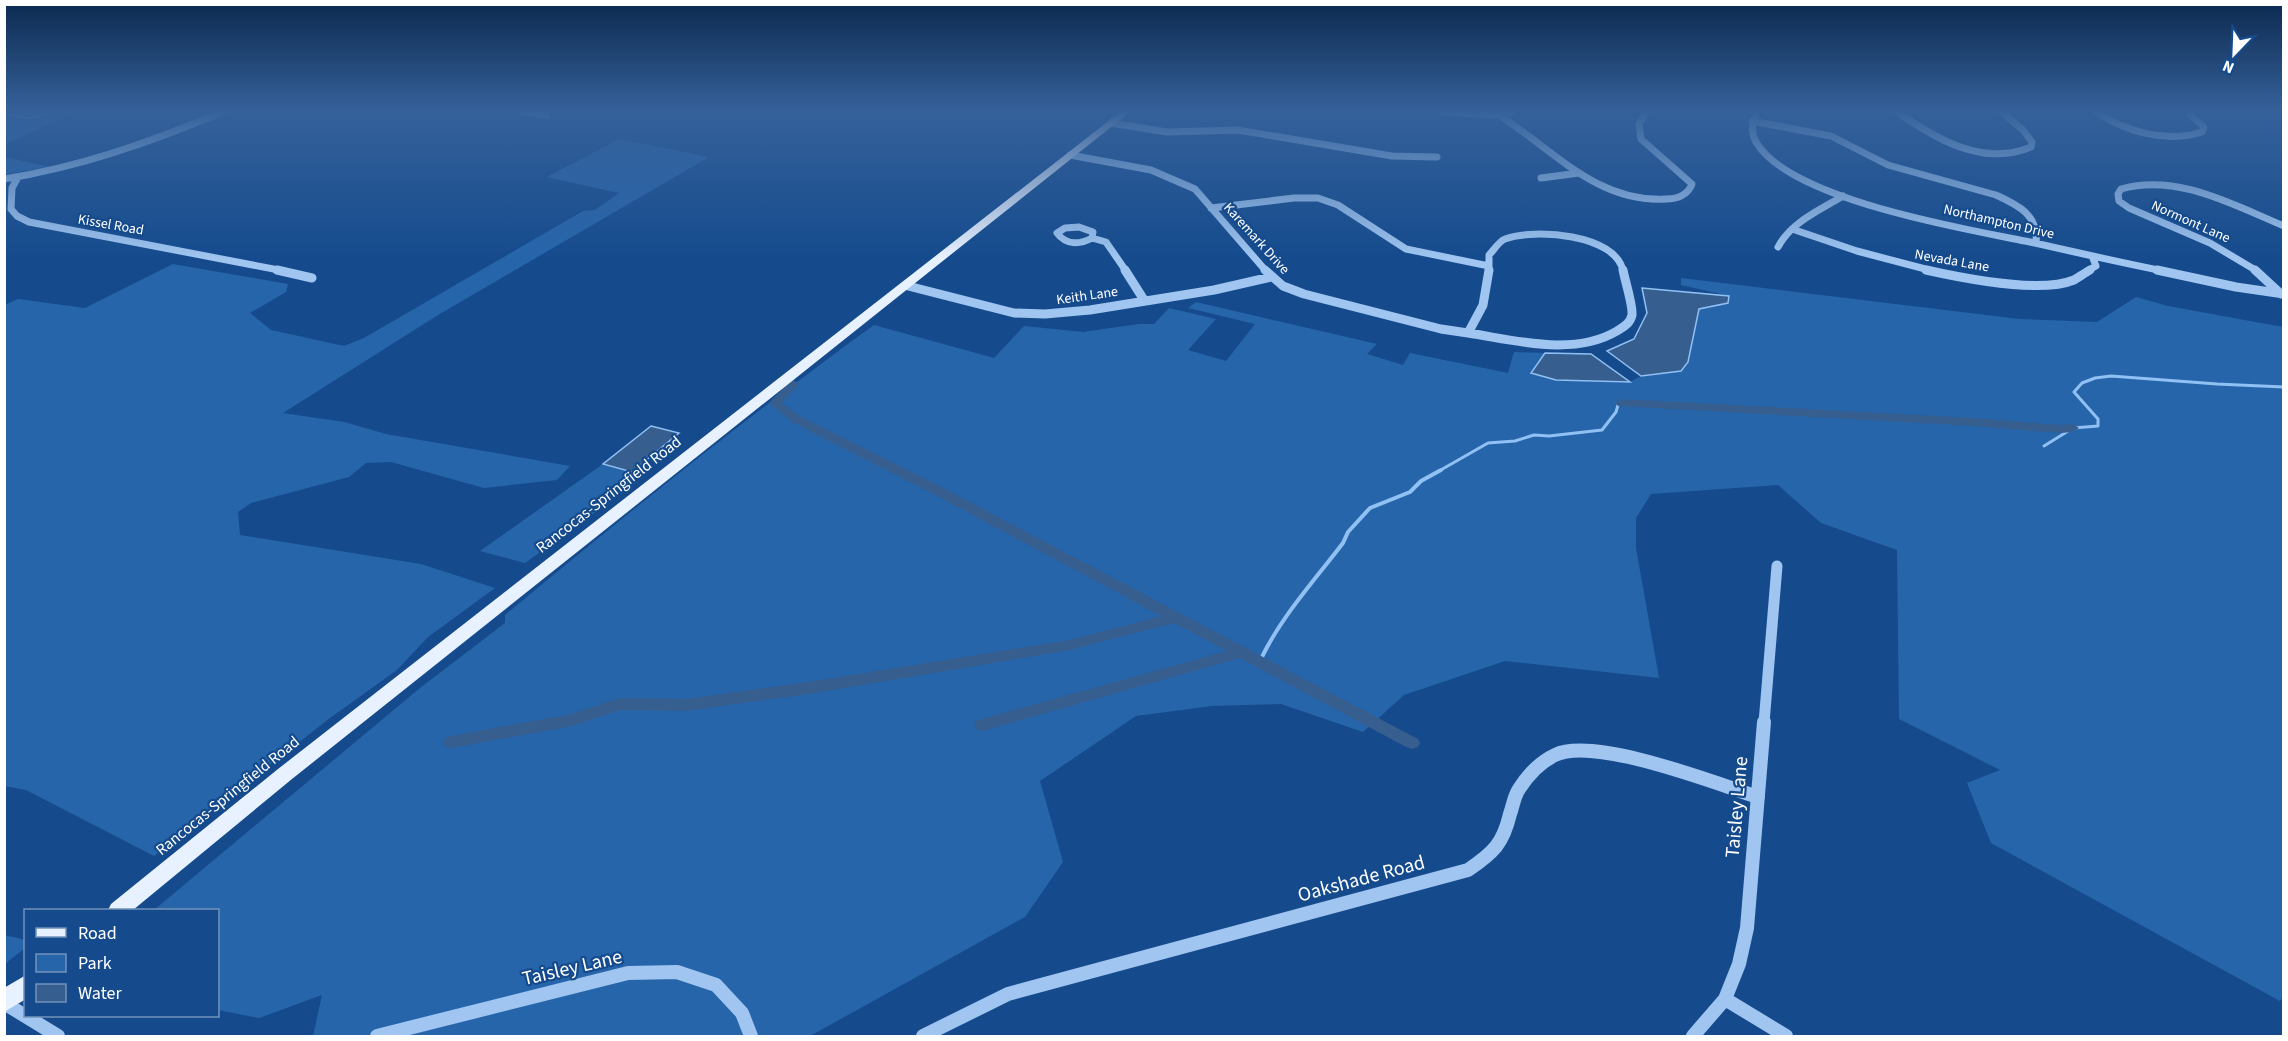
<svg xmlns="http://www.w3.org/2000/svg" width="2288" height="1041" font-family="'Source Sans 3',sans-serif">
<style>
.green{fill:#2765ab}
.water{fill:#365e8f;stroke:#91c0f3;stroke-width:1.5}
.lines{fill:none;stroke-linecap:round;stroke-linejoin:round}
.stream-far2{stroke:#91c0f3;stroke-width:2}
.stream-far1{stroke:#91c0f3;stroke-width:3}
.stream{stroke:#91c0f3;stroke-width:4}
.canal{fill:#365e8f;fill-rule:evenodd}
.minor-far3{stroke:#9fc5f0;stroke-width:7}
.minor-far2{stroke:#9fc5f0;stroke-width:9}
.minor-far1{stroke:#9fc5f0;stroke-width:11}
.minor{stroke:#9fc5f0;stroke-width:14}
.major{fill:#e8f1ff;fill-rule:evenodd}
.labels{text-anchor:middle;stroke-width:4.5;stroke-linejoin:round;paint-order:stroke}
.far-street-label{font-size:14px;fill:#fff;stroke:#154b8d}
.street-label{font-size:16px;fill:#fff;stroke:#154b8d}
.near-street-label{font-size:20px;fill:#fff;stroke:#154b8d}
</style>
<rect width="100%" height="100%" fill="#154b8d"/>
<path class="green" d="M5,112H75L5,144Z
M619,139L709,157L438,315L283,413L344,422L386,434L570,466L557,480L484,488L391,462L366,463L349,477L251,503L238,512L240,535L421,564L495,588L428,637L397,670L330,718L154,856L26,790L5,786V305L18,299L85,308L173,264L288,284L286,292L250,313L271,330L344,346L364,338L583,211L595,210L619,193L547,177Z
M5,157L50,167L5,174Z
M1681,278L2019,319L2097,322L2136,297L2168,306L2283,327L2284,996L2280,1001L1991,843L1967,783L2000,770L1899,719L1897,550L1821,523L1778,485L1651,494L1636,518V548L1659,678L1505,661L1404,695L1363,732L1281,704L1212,706L1136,716L1040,781L1063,862L1025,917L810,1036H313L322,995L259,1018L218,1010V910H154L420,688L505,623V615C625,515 747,417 874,325L994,358L1024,326L1083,332L1139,324H1154L1169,308L1216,319L1188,350L1226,361L1255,324L1188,308L1196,302L1377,344L1367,354L1403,365L1410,353L1508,373L1514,352L1545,353L1531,373L1556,380L1630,382L1641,376L1681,371L1688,362L1699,309L1729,296L1681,285Z
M603,464L632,472L637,482L525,563L480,551Z
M4,935L26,940L25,948L5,964Z"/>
<path class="water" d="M1642,288L1729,296L1728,303L1699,309L1688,362L1681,371L1641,376L1607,351L1634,339L1647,313Z
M1545,353L1591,354L1630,382L1556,380L1531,373Z
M651,426L679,433L632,472L603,464Z"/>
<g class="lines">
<path class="stream-far2" d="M4,114L31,118L51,112"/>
<path class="stream-far1" d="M2044,446L2073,428L2098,426V419L2074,392L2082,383L2095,378L2111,376L2217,384L2284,387
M1439,471L1488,443L1515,441L1534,435L1549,436L1602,430L1616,412L1618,405L1622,403"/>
<path class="stream" d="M1260,661C1280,618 1314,581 1343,543L1348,532L1370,508L1410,492L1421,481L1441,470"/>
<path class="canal" d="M793,380L799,384L782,403L800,416L932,482L1418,739L1420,743L1418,747L1412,749L1406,747L1240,658L982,731L976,729L974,725L976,721L982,719L1227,651L1174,623L1070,650L815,693L686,711L620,710L572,726L451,748L445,746L443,742L445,738L451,736L571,714L620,698L686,699L815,681L1070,640L1161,616L922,488L792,422L769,403L789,382Z
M1622,399L1974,418L2060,425L2073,424L2079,428L2073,432L2060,433L1974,426L1618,406L1616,403L1618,400Z"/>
<path class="minor-far3" d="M523,112L546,115
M1443,112L1491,115L1514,112
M1757,112C1753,123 1750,131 1756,142C1790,200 1966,229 2030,242C2074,252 2119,262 2163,271
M1897,112C1936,139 1983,167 2031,147L2032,142L2023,130L2002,112
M2096,112C2127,132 2166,143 2202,132L2204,127L2187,112
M1497,114C1552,148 1596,203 1666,199C1677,199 1688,195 1692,184L1641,139L1639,124L1646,112
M1752,121L1831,136L1888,165L1996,195C2018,205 2039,215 2036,243
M1111,123L1167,132L1238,130L1392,156L1437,157
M1070,155L1151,170L1195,189L1266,271
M18,177L12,188L11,209L17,216L29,222L284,271
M1541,178L1579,173
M4,179C80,167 151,142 222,112
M1211,208L1294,198H1318L1338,205L1406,249L1489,266
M1079,227L1093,232L1092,238C1079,245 1066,245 1057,233L1065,228Z
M1792,229L1857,251L1933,271
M1092,238L1106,242L1126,271
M1778,247C1791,222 1820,210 1843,196
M1489,271V255C1494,250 1499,241 1505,239C1534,228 1616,234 1623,271
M2087,271L2096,266L2092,256
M2257,271L2210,243L2129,208L2119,201L2118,194L2121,189C2177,173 2233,205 2284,226"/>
<path class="minor-far2" d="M277,270L312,278
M1125,270L1144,300
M1265,270L1283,286L1304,294L1441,329L1468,333
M1926,270C1962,278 2040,294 2074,280C2079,277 2085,273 2090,270
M2157,270L2236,287L2284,294
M2255,270L2281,294
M908,286L1014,313L1045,314L1090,310L1214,290L1271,277
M1468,333C1515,340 1573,357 1617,331C1623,327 1630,324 1632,315C1633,305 1625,281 1623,270
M1468,333L1483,305L1489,270"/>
<path class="minor-far1" d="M1764,723L1777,566"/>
<path class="minor" d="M1725,999L1786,1036
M4,1003L58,1036
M377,1036L628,973L677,972L716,985L742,1013L751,1036
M923,1036L1008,994L1468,870C1493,853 1503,844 1510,814C1513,806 1514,796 1519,789C1528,775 1540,762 1555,755C1594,736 1715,783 1758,797
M1693,1036L1725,999L1739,964L1747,928L1764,722"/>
<path class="major" d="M1120,112H1130L292,779L133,910H108L111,904L278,769Z
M26,975V999L4,1012V988Z"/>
</g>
<linearGradient id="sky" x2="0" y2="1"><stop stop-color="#0c294e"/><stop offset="0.43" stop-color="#35619a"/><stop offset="1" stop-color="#35619a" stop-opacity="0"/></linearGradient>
<rect width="2288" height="258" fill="url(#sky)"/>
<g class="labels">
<g class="far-street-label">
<text transform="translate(1999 221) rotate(13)" y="5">Northampton Drive</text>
<text transform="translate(2191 221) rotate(24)" y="5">Normont Lane</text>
<text transform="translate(111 224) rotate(10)" y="5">Kissel Road</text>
<text transform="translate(1257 238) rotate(48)" y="5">Karemark Drive</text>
<text transform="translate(1952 260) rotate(10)" y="5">Nevada Lane</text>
<text transform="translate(1087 295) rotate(-8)" y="5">Keith Lane</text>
</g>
<g class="street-label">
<text transform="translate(608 494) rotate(-38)" y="6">Rancocas-Springfield Road</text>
<text transform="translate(227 795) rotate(-39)" y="6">Rancocas-Springfield Road</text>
</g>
<g class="near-street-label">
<text transform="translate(1736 807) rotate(-85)" y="7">Taisley Lane</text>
<text transform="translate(1361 878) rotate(-15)" y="7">Oakshade Road</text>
<text transform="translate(572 967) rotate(-13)" y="7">Taisley Lane</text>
</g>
</g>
<rect width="2288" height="1041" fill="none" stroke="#ffffff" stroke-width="12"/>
<rect x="24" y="909" width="195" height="108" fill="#154b8d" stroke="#7393bb" stroke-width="1.5"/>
<rect x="36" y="928" width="30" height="9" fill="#e8f1ff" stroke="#7393bb" stroke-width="1.5"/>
<text x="78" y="939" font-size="18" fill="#ffffff">Road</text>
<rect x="36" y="954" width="30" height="18" fill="#2765ab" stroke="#7393bb" stroke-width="1.5"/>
<text x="78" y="969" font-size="18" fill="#ffffff">Park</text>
<rect x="36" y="984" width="30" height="18" fill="#365e8f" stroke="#7393bb" stroke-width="1.5"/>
<text x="78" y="999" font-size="18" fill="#ffffff">Water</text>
<g transform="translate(2234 54) rotate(203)" stroke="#154b8d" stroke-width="4.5" paint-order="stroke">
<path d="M0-4.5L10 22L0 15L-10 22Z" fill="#ffffff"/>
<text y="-9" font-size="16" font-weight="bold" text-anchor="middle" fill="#ffffff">N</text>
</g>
</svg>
